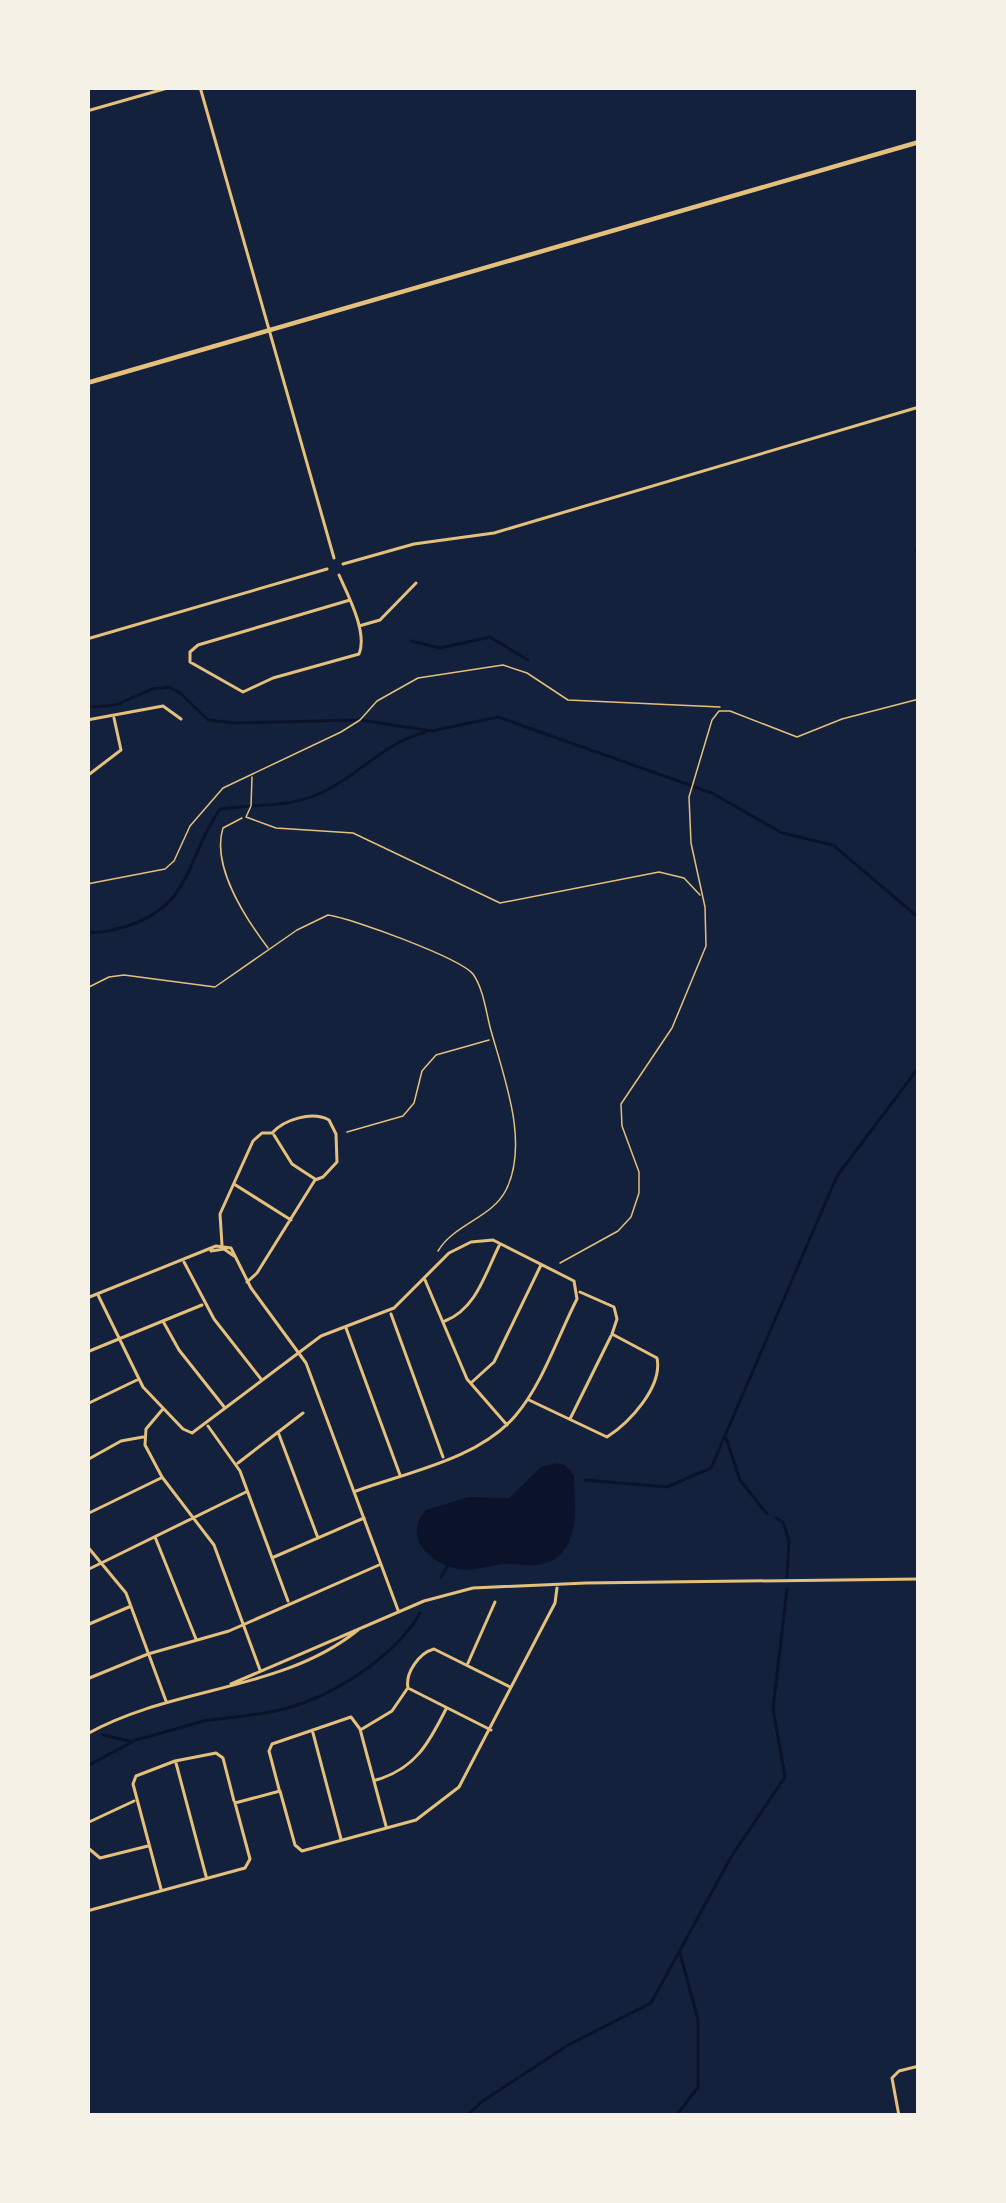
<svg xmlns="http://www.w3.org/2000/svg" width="1006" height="2203" font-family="'Open Sans',sans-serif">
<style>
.water{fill:#0b132b}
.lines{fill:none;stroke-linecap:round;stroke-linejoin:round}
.stream{stroke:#0b132b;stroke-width:3}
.path{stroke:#e5c07b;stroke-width:1.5}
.minor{stroke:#e5c07b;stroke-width:3}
.tertiary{stroke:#e5c07b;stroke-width:3}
.secondary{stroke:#e5c07b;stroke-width:4.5}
</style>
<rect width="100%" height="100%" fill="#14213d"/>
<path class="water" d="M555,1463L565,1465L574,1475C574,1499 580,1528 565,1549C560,1557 552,1562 542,1564C531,1567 517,1564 505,1564C491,1565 471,1572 458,1569C429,1563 402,1537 426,1510L468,1497L509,1498L541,1467Z"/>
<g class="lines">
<path class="stream" d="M916,551H919
M411,641L440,648L490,637L528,660
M87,704L89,705
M93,707L116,705L152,689L168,687L179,692L208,720L234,723L360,720L432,731L498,717L712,793L782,833L833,845L919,918
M87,932C102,934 118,929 133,924C193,902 187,856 220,809C253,804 290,808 321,793C362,774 379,745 426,732
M726,1438L740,1480L767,1514
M585,1480L667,1487L711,1468L837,1176L919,1067
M776,1518L783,1522L789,1540L787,1577
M441,1577L449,1563
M210,1720C240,1716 274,1714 303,1703C345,1688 398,1652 420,1613
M103,1735L130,1741
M87,1766L136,1740L208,1720
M467,2116L480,2103L568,2045L651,2003L731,1857L785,1777L773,1709L787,1589
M676,2116L698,2087V2020L680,1953"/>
<path class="path" d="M252,777L251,806L246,817L276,828L353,833L500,903L659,872L684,878L700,895
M242,818L223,828C211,866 246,919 268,948
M87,884L165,869L174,861L190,826L223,788L341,732L360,720L377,701L418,678L503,665L527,673L568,700L720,707
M87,988L109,977L124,975L215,987L297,930L328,915C351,918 460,958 473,974C483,988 486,1011 490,1027C503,1075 530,1142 506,1190C492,1218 454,1224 438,1251
M347,1132L403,1116L414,1103L422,1071L436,1055L489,1040
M560,1263L618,1231L631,1217L639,1193V1172L622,1126L621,1104L672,1028L706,946L705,907L691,843L689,797L712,720L719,711H730L797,737L842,719L919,699"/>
<path class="minor" d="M200,87L334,558
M87,111L171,87
M343,564L414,544L494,533L919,407
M339,575C348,595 368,633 359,654L273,678L243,692L190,662V652L198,645L350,600
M359,626L380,620L416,583
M87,639L327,569
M87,720L163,706L181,719
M87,776L121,750L114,718
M274,1135L292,1164L315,1179
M234,1184L291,1220
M222,1245L220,1214L253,1141L262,1133H272C285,1119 312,1111 329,1120L336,1134L337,1162L323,1177L315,1180L257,1273L247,1282
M184,1262L214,1319L261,1379
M425,1280L467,1379L507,1425
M98,1295L143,1387L183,1429L192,1433L321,1336L394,1308L449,1253L471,1242L493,1240L574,1281L577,1299C558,1336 543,1383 516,1415C479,1459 408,1472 356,1491
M391,1314L443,1457
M445,1321C476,1309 485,1274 499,1246
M164,1323L179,1350L225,1408
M346,1328L400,1475
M87,1352L202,1305
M472,1382L494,1362L541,1265
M529,1400L607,1437C629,1423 663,1387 657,1358L612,1334L617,1319L614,1307L580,1292
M87,1404L139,1379
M162,1410L146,1429L145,1445L162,1477L214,1545L260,1670
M570,1419L611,1336
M208,1426L240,1471L288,1601
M278,1432L318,1538
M87,1460L121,1441L143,1437
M238,1463L303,1413
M87,1514L161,1478
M155,1537L196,1639
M274,1557L364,1518
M87,1570L246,1492
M87,1625L129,1607
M468,1663L495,1602
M87,1679L148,1654L229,1631L379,1565
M362,1729L392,1711L407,1689
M491,1730L408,1688C405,1673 419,1653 434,1649L510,1687
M313,1733L341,1839
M176,1763L206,1876
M376,1780C415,1769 429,1743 446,1709
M279,1789L269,1751L272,1744L351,1717L360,1729L386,1826
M87,1823L134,1801
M87,1847L100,1858L148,1846
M161,1889L133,1784L136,1776L175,1761L216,1753L223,1758L234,1801
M87,1911L245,1868L250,1859L235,1803L280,1791L295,1845L302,1851L416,1820L459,1787L555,1603L557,1588
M899,2116L892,2078L899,2071L919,2066
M911,2116L919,2114"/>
<path class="tertiary" d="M211,1251L224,1249L234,1256
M87,1298L216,1246L231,1248L251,1288L306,1363L398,1610
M87,1546L126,1593L166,1701
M231,1684L424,1601L473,1588L586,1583L919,1579
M87,1734C172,1686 281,1692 358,1630"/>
<path class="secondary" d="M87,383L919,142"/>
</g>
<rect width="1006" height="2203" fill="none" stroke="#f6f1e7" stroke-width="180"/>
</svg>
